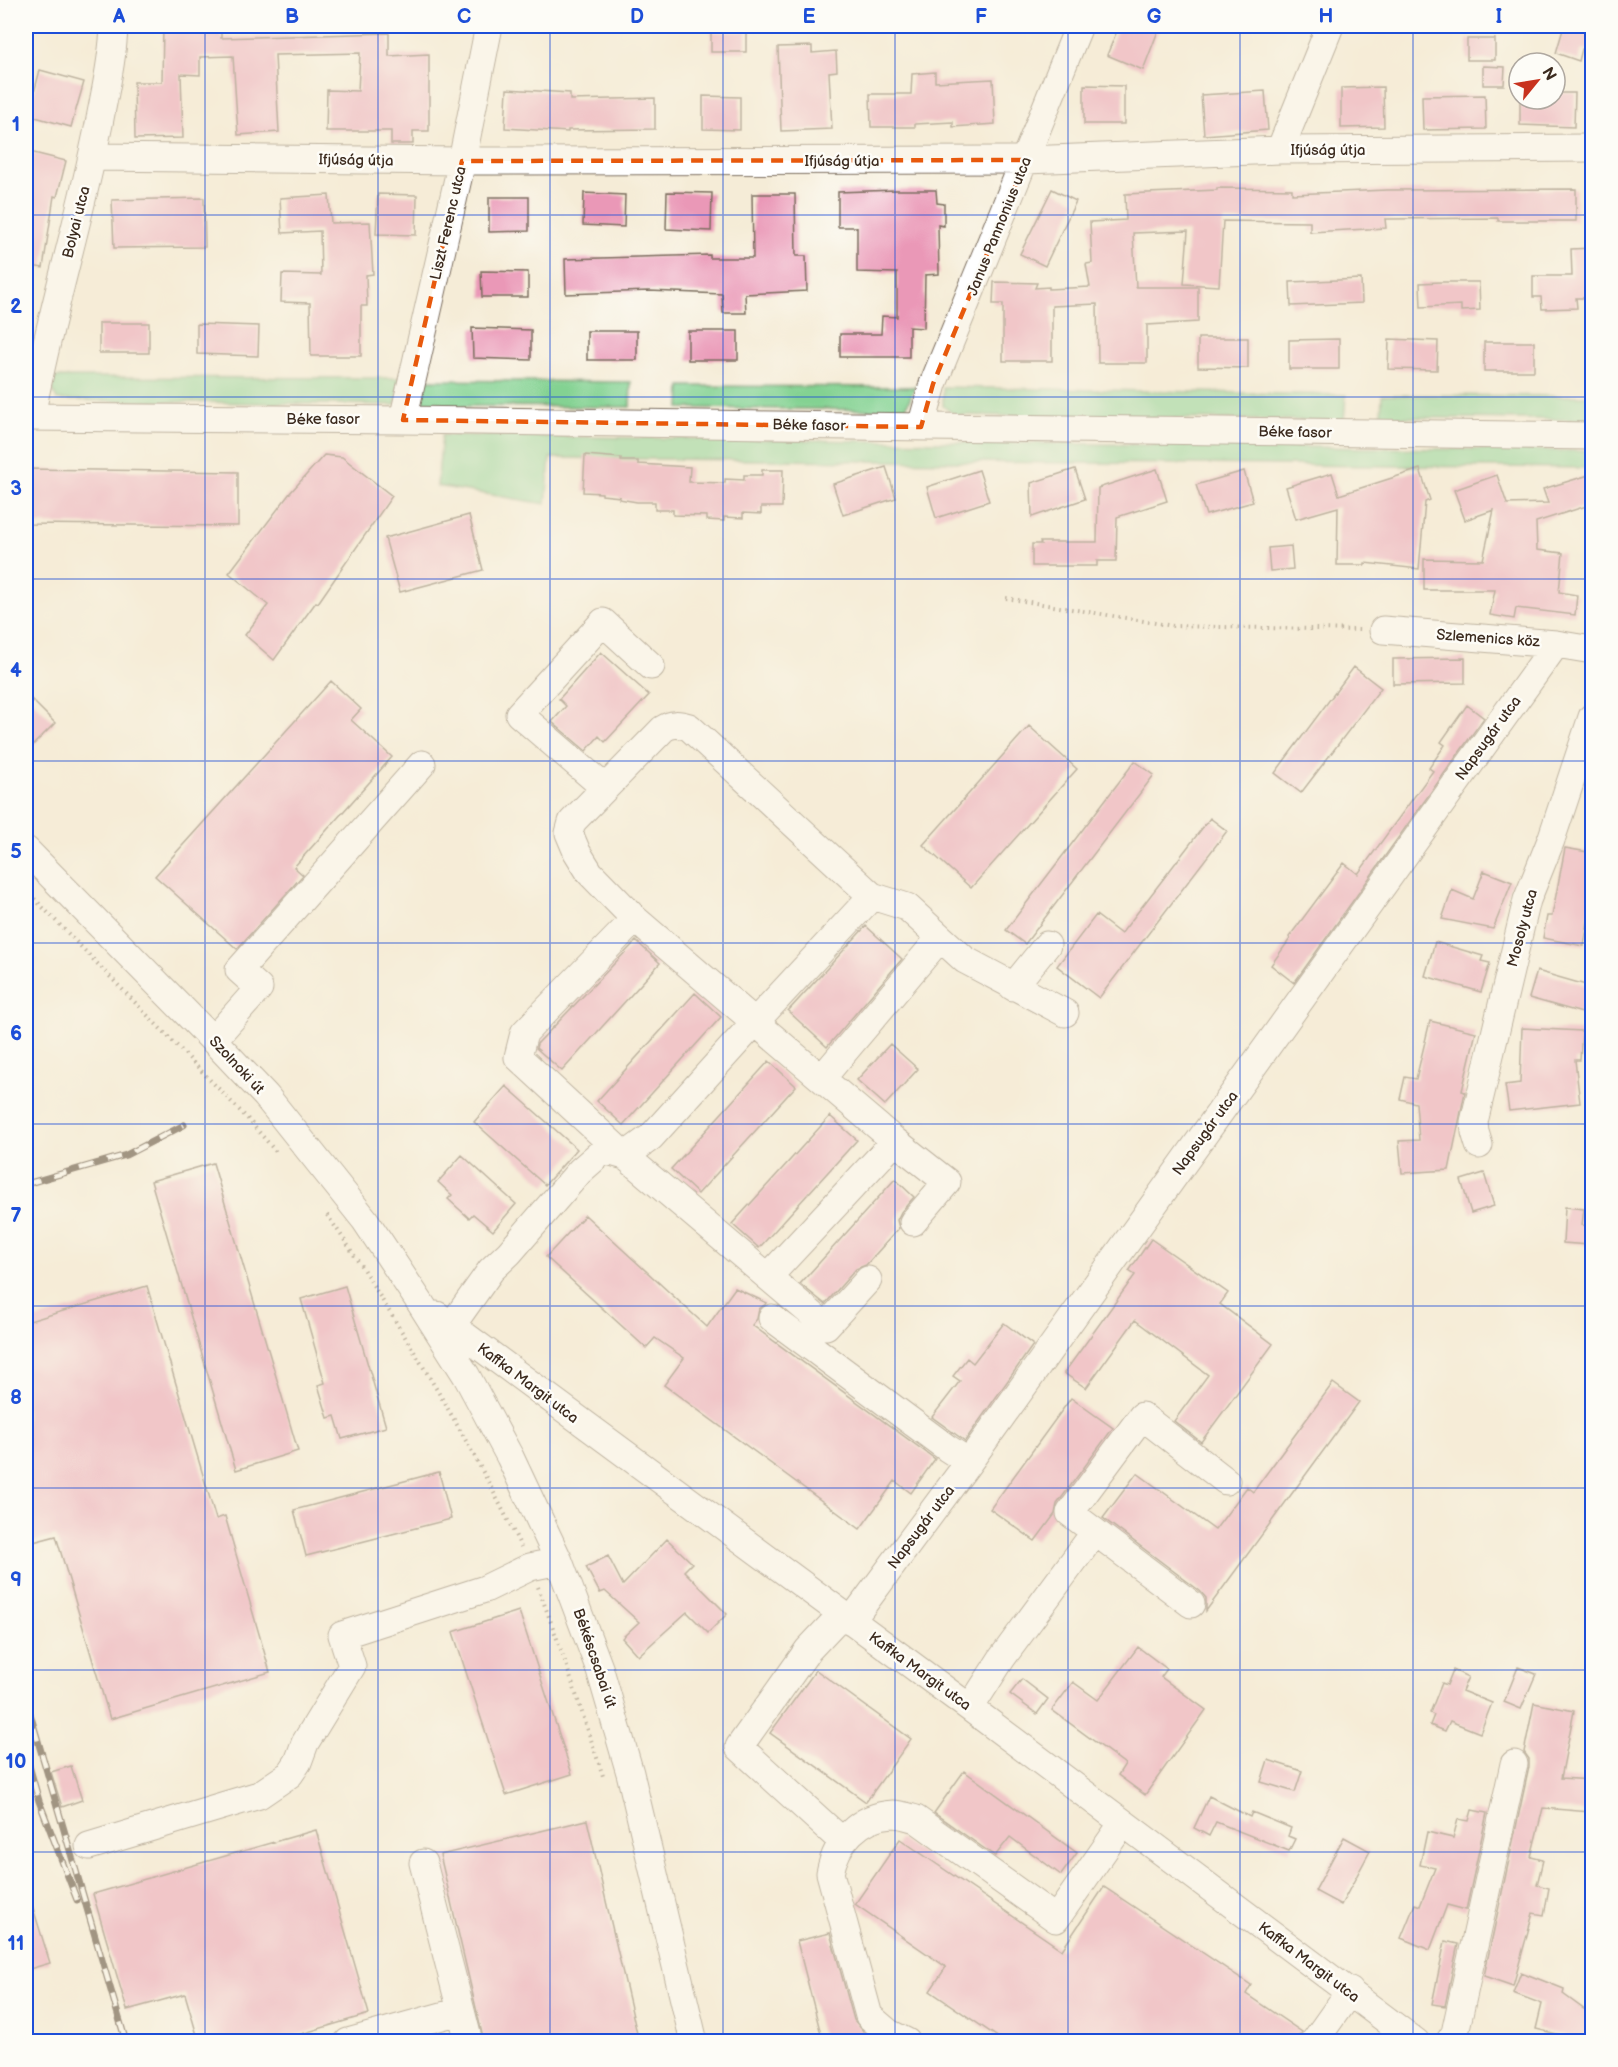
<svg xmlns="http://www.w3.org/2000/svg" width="1618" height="2067" font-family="'Balsamiq Sans',sans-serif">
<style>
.green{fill:#83d292;stroke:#5f7e58;stroke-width:1.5}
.building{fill:#ea98b7}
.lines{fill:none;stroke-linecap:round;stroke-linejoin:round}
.minor-casing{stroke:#7c6e5f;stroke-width:29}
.path{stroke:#7c6e5f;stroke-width:4;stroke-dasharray:1.5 4.5;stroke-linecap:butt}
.minor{stroke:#fff;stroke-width:27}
.rail-casing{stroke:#3b2a1e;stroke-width:7}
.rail{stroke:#fdfcf7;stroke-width:4.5;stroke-dasharray:14;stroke-linecap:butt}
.marked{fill:none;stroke:#e8590c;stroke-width:4.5;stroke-dasharray:12 8;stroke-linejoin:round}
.grid{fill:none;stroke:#1d4ed8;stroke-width:1.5;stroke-opacity:0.55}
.labels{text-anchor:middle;stroke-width:5;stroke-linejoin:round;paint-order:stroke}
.street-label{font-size:15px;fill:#3b2a1e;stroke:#fdfcf7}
.neatline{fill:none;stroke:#1d4ed8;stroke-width:2}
.grid-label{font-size:20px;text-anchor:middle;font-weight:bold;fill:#1d4ed8}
</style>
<rect width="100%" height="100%" fill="#fdfcf7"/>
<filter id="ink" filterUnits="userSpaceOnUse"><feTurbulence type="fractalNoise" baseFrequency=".0167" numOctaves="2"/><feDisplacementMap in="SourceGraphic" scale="12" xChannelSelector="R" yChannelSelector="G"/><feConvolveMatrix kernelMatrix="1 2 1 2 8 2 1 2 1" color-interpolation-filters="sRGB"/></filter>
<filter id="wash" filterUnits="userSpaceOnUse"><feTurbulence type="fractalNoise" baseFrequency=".008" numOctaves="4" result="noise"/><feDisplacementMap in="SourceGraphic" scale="24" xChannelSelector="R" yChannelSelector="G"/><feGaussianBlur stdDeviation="1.35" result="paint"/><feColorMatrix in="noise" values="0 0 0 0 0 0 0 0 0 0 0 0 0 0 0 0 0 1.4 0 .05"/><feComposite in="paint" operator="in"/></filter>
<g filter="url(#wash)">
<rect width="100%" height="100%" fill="#f5ecd7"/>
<path class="green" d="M54,377L403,378L395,405L57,400L53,390Z
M425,380L631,382L630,407L421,406Z
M681,386L915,387L905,410L680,408Z
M943,387L1346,395L1344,421L955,415L943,406Z
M1382,395L1592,396V420L1381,417Z
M442,435L1592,451V468L550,458L546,504L437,486Z"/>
<g id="blocks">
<path class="building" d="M163,26H221V38L389,33V56L429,54V131H413V144H391V131H326L327,90L358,91L360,53L275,55L279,132L238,135L233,56L200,57V75L181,74L183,138L135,139L134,82H162Z
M1119,26H1160L1143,70L1107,55Z
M1564,26H1593V51L1582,49L1579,61L1556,53Z
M711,32H746V52H711Z
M1467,39H1495V60H1467Z
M812,46V53L836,51L837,71L829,72L832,129L781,131L778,47Z
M1483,66L1505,67L1504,85H1483Z
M40,70L84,82L71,127L28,115Z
M935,72V82L993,79L995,124L953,127V122L915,124V127H871L870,94H911L912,74Z
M1084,85L1124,86V124H1084Z
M1383,87L1384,127L1341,128V88Z
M507,89L570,93V100L655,98V129L568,130V132L505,128Z
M1265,91L1268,130L1204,135L1201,95Z
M1555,93H1575L1574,127L1520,125V99H1555Z
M1485,95L1486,129L1423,130L1422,96Z
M703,96L740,97V130L703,129Z
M26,151L66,161L57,197L54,196L43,268L26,265Z
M1217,188L1292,189V194L1387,190L1576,189V221H1498V218L1385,219L1386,228L1310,232V222L1223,221L1219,286L1184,284L1188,231L1133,233L1136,287H1198V322L1147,325V363H1098L1097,304L1052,306V361H1003V304H993L994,282L1037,283L1035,288L1049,287V289L1090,287L1086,264L1092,263L1090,222L1126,220L1125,194L1217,190Z
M1052,189L1076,201L1045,266L1020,254Z
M896,190H936L937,203L944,204V226L938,225L939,274L925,275L924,328L909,327V357H840V334H881L882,316L897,317V273L857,272V227H838V192Z
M667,192L712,193L711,231L666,229Z
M584,193L625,195L624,227L583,225Z
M378,194L417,195L416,235L376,234Z
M752,194H795L796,256H806L807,291L745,294L746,313H723L722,294L649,291L566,294L565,259L710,255V258H753Z
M329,195L331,223L370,222L373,274L366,275L367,306H361V356H311L310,303L281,302L282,274L321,275L320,231L282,233L280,198Z
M489,197H529V231L489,232Z
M204,198L205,247L114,248L112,200Z
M1593,248V298H1576L1577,308L1542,309L1541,297H1533V276H1572L1571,249Z
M481,271L528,272V297H482Z
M1361,279L1362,303L1291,306L1290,282Z
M1441,282H1479L1480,310L1461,311V305L1421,307L1420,283Z
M99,323H149V353H99Z
M197,324L259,326L258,356L197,354Z
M472,328L531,330V360L473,358Z
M587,331H637V360H587Z
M688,331H738V360H688Z
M1198,338H1248V368L1198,367Z
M1339,339V369H1289V340Z
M1389,339L1438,341L1437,370L1388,369Z
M1484,342H1534V371H1484Z
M324,455L342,457L392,496L318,603L316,602L274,660L245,635L268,605L229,573L290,493Z
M585,455L621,458V461H638V464L690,467L689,482L725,483V479L744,480V475H762V470H783L782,507H761V514L743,513V518L724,517V521L707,520V516L673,515V510H655V502H637L619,499L620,497L602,495V493L583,492Z
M886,467L896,498L843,515L833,484Z
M26,469L238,472V526L26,524Z
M1075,469L1085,499L1032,517L1031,483Z
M1157,469L1167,501L1117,517L1116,561H1097V566H1032V544H1041L1040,542H1097L1098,488Z
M1420,469L1430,500L1425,502L1419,569L1365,563V565H1337L1338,507L1296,519L1286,487L1332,473L1339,495Z
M979,470L989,501L936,518L927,487Z
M1244,471L1253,502L1206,515L1196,485Z
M1497,475L1507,504L1548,503L1543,489L1589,475L1593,485V504L1536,522L1537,550L1563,553L1559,592L1577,595L1575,615L1516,608L1514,619L1490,615L1495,590H1424V559L1483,560L1494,510L1465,520L1454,490Z
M469,515L483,570L400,592L385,538Z
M1291,546L1293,569L1270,571L1268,548Z
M601,652L649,695L605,742L599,736L586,751L552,722L566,706L559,699Z
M1465,658V683L1393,684V659Z
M1354,667L1381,688L1301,793L1275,773Z
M331,681L361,709L351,720L392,757L294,867L303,875L237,949L155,876Z
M26,694L55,723L26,752Z
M1467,705L1484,718L1294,983L1271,965L1290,939L1289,937L1344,863L1358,874L1433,771L1429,768L1445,745L1441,742Z
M1029,726L1077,769L971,888L923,845Z
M1135,761L1154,775L1025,944L1006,930Z
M1210,818L1227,831L1099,998L1057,966L1096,915L1121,934Z
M1565,848L1593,853V888L1584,946L1543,938L1547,916H1552Z
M1484,871L1512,882L1493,929L1442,919L1452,890L1473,899Z
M866,926L902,959L827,1047L788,1011Z
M636,941L660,963L562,1071L536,1048L537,1044Z
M1435,942L1483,956L1481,961L1490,963L1481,992L1425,976Z
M1537,971L1593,987V1016L1529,998Z
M695,993L721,1017L623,1125L597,1101Z
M1430,1021L1476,1032L1462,1091L1465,1092L1449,1170L1402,1173L1399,1141L1419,1140L1416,1103L1400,1099L1405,1077L1416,1079Z
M1522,1028L1582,1031L1580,1060H1575L1580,1103L1509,1111L1505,1085L1520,1083Z
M890,1044L918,1069L885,1105L857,1080Z
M769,1061L796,1086L698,1194L671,1169Z
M506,1086L577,1149L545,1185L474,1122Z
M830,1116L857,1140L759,1248L732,1224Z
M462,1155L516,1204L493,1231L473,1214L469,1218L448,1199L452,1195L438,1182Z
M213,1163L298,1451L236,1470L151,1181Z
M1484,1173L1494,1206L1471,1213L1461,1180Z
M895,1179L914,1197L901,1212L897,1220L899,1228L866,1265L856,1269L825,1304L800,1284Z
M1565,1207L1584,1209L1582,1225L1590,1226L1589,1245L1563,1243Z
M585,1215L707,1327L735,1288L767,1303L759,1309L757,1319L752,1325L935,1459L911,1493L895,1481L860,1529L664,1385L684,1358L655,1338L646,1348L546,1257Z
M1151,1239L1228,1293L1220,1304L1273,1344L1201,1442L1174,1421L1208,1375L1135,1320L1086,1388L1064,1373L1135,1275L1129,1271Z
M147,1286L216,1519L225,1516L270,1672L110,1719L56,1536L26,1544V1322Z
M345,1286L386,1427L342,1439L335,1416L328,1418L318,1385L325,1383L301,1299Z
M1004,1323L1033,1345L965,1441L932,1417L960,1381L953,1376L967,1358L973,1363Z
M1333,1383L1359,1402L1206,1611V1598L1200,1591L1103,1518L1137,1473L1215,1530L1247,1487L1253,1492Z
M1071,1398L1113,1428L1057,1504L1055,1514L1035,1541L990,1509Z
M439,1472L451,1519L306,1556L294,1510Z
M667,1539L692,1563L684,1571L727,1614L708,1633L687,1612L638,1656L622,1638L639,1622L605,1591L600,1593L586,1567L608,1556L623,1585Z
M519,1611L572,1774L506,1795L453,1632Z
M1138,1647L1167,1669L1161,1677L1206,1710L1145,1795L1118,1775L1125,1764L1052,1710L1073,1682L1098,1700Z
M1518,1667L1536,1674L1521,1709L1504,1702Z
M816,1670L911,1739L866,1802L770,1733Z
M1453,1670L1468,1677L1462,1691L1492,1703L1480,1733L1450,1721L1445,1731L1430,1725L1434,1715L1430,1713L1442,1683L1447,1685Z
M1022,1679L1048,1699L1037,1714L1010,1694Z
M1534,1703L1574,1711L1561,1778L1592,1780L1590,1812L1543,1808L1531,1857L1543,1860L1537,1885L1549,1888L1544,1915L1533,1913L1513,1986L1484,1976L1529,1767V1759L1524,1752Z
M1268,1760L1302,1771L1295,1792L1261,1782Z
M71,1766L82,1800L62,1807L51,1772Z
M964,1771L1077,1853L1061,1875L1010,1837L995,1856L934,1813Z
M1209,1796L1250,1817L1252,1812L1291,1828L1288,1836L1295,1839L1289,1851L1216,1822L1209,1836L1194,1828Z
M1472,1810L1487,1813L1466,1910L1447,1905L1430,1950L1401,1938L1415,1904L1420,1906L1435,1868L1420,1865L1427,1832L1453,1838L1458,1819L1469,1821Z
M587,1820L639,2042H484L440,1855Z
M316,1830L369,2014L274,2042H199L185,1994L127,2010L93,1894Z
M1344,1837L1370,1851L1341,1905L1315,1891Z
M900,1839L1062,1950L1104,1887L1251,1985L1246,1994L1302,2032L1298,2042H1005L930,1991L946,1967L855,1904Z
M26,1898H30L50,1963L26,1970Z
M830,1933L854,2020L864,2032L866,2042H823L797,1941Z
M1445,1941L1458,1944L1445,2006L1432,2004Z
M1521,1972L1564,1989L1563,1994L1593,2016V2042H1572L1565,2036L1536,2029L1542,2004L1513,1993Z"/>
</g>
</g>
<g filter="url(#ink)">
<use href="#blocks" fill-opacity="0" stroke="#7c6e5f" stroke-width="1.5"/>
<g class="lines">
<g class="minor-casing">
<path id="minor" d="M1280,150L1330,26
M92,157L462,161L1026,160L1280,150L1592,148
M26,417L403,420L1592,436
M31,417C49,319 79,223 99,124C105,91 113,59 114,26
M403,420L462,161L489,26
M921,427L933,384L1079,26
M1383,630L1556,644L1592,650
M605,788L519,714L603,622L651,666
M26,850L213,1040L266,1096L365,1220L421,1304L466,1375L510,1457L559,1561L600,1670L630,1773L694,2042
M872,896L907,907L965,960L1065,1013
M635,919L524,1033L518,1057L625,1156L826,1326L868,1280
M1013,987L1047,945
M213,1040L259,988L239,970L422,764
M822,1078L940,938
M1479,1145L1475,1132L1474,1122L1527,900L1551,840L1592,717
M768,1277L895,1141
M437,1315L970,1708L1416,2042
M772,1318L947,1448L969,1462
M452,1325L491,1270L509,1253L580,1171L604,1150L625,1156L651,1137L755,1022L635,919L590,873L577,852L569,833L572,822L663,729C672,723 679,724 689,727L872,896L755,1022L895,1141L947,1182L913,1222
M1191,1604L1070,1513L1142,1416L1226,1481
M842,1614L808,1650L739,1747L842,1841
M851,1621L969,1462L1556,644
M970,1708L1002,1658L1095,1532
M89,1846L259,1795L290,1774L298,1762L305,1743L352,1666L342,1635L485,1589L530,1567L559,1561
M423,1863L469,2042
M348,2042L460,2011
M907,2042L889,2033L869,2016L830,1873C836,1842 859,1816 893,1814C900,1814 909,1817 916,1819L1056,1919L1123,1823
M1314,2042L1350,1991
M1449,2042L1455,2033L1514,1764"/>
</g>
<path class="path" d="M1006,598L1173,626L1361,630
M26,890L247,1118L277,1153
M327,1215C353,1251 375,1289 399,1327C443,1398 485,1472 521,1547
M538,1587L563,1655L604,1779"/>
<use href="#minor" class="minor"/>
<g class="rail-casing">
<path id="rail" d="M26,1184L126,1155L184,1125
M26,1700L126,2042
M26,1755L39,1801L77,1900"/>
</g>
<use href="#rail" class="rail"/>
</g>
</g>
<path d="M0 0H1618V2067H0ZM1026,160L933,384L921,427L403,420L462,161Z" fill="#f5ecd7" fill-opacity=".55" fill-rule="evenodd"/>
<path class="marked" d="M1026,160L933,384L921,427L403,420L462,161Z"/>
<path class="grid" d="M205,26V2042M378,26V2042M550,26V2042M723,26V2042M895,26V2042M1068,26V2042M1240,26V2042M1413,26V2042M26,215H1592M26,397H1592M26,579H1592M26,761H1592M26,943H1592M26,1124H1592M26,1306H1592M26,1488H1592M26,1670H1592M26,1852H1592"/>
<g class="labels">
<g class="street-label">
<text x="1328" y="155">Ifjúság útja</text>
<text transform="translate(356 160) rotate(1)" y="5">Ifjúság útja</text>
<text x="842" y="166">Ifjúság útja</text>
<text transform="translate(76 222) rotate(-76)" y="5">Bolyai utca</text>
<text transform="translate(448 223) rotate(-77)" y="5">Liszt Ferenc utca</text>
<text transform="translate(999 226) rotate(-68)" y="5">Janus Pannonius utca</text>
<text x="323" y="424">Béke fasor</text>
<text transform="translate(809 425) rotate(1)" y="5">Béke fasor</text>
<text transform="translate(1295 432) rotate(1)" y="5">Béke fasor</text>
<text transform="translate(1488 638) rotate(4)" y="5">Szlemenics köz</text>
<text transform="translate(1488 738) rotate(-54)" y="5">Napsugár utca</text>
<text transform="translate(1522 928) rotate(-75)" y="5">Mosoly utca</text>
<text transform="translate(237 1065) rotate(47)" y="5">Szolnoki út</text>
<text transform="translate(1205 1133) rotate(-54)" y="5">Napsugár utca</text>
<text transform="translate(528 1383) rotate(37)" y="5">Kaffka Margit utca</text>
<text transform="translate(921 1527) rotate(-53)" y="5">Napsugár utca</text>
<text transform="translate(595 1658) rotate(71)" y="5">Békéscsabai út</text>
<text transform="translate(920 1671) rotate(36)" y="5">Kaffka Margit utca</text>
<text transform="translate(1309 1962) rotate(37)" y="5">Kaffka Margit utca</text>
</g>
</g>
<rect width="1618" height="2067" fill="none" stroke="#fdfcf7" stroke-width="66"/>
<g transform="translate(1537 81) rotate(60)"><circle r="28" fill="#fdfcf7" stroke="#afa8a0" stroke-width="1.5"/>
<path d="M0-4.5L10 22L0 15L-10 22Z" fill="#c8321e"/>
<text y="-9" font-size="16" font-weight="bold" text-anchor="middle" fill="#3b2a1e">N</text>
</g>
<rect x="33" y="33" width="1552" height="2001" class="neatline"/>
<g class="grid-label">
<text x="119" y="23">A</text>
<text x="292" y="23">B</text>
<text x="464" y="23">C</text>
<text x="637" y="23">D</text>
<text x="809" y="23">E</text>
<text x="981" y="23">F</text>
<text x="1154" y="23">G</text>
<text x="1326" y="23">H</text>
<text x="1499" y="23">I</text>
<text x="16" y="131">1</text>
<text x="16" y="313">2</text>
<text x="16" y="495">3</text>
<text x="16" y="677">4</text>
<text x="16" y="858">5</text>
<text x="16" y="1040">6</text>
<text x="16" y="1222">7</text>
<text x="16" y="1404">8</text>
<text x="16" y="1586">9</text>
<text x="16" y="1768">10</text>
<text x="16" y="1950">11</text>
</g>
</svg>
